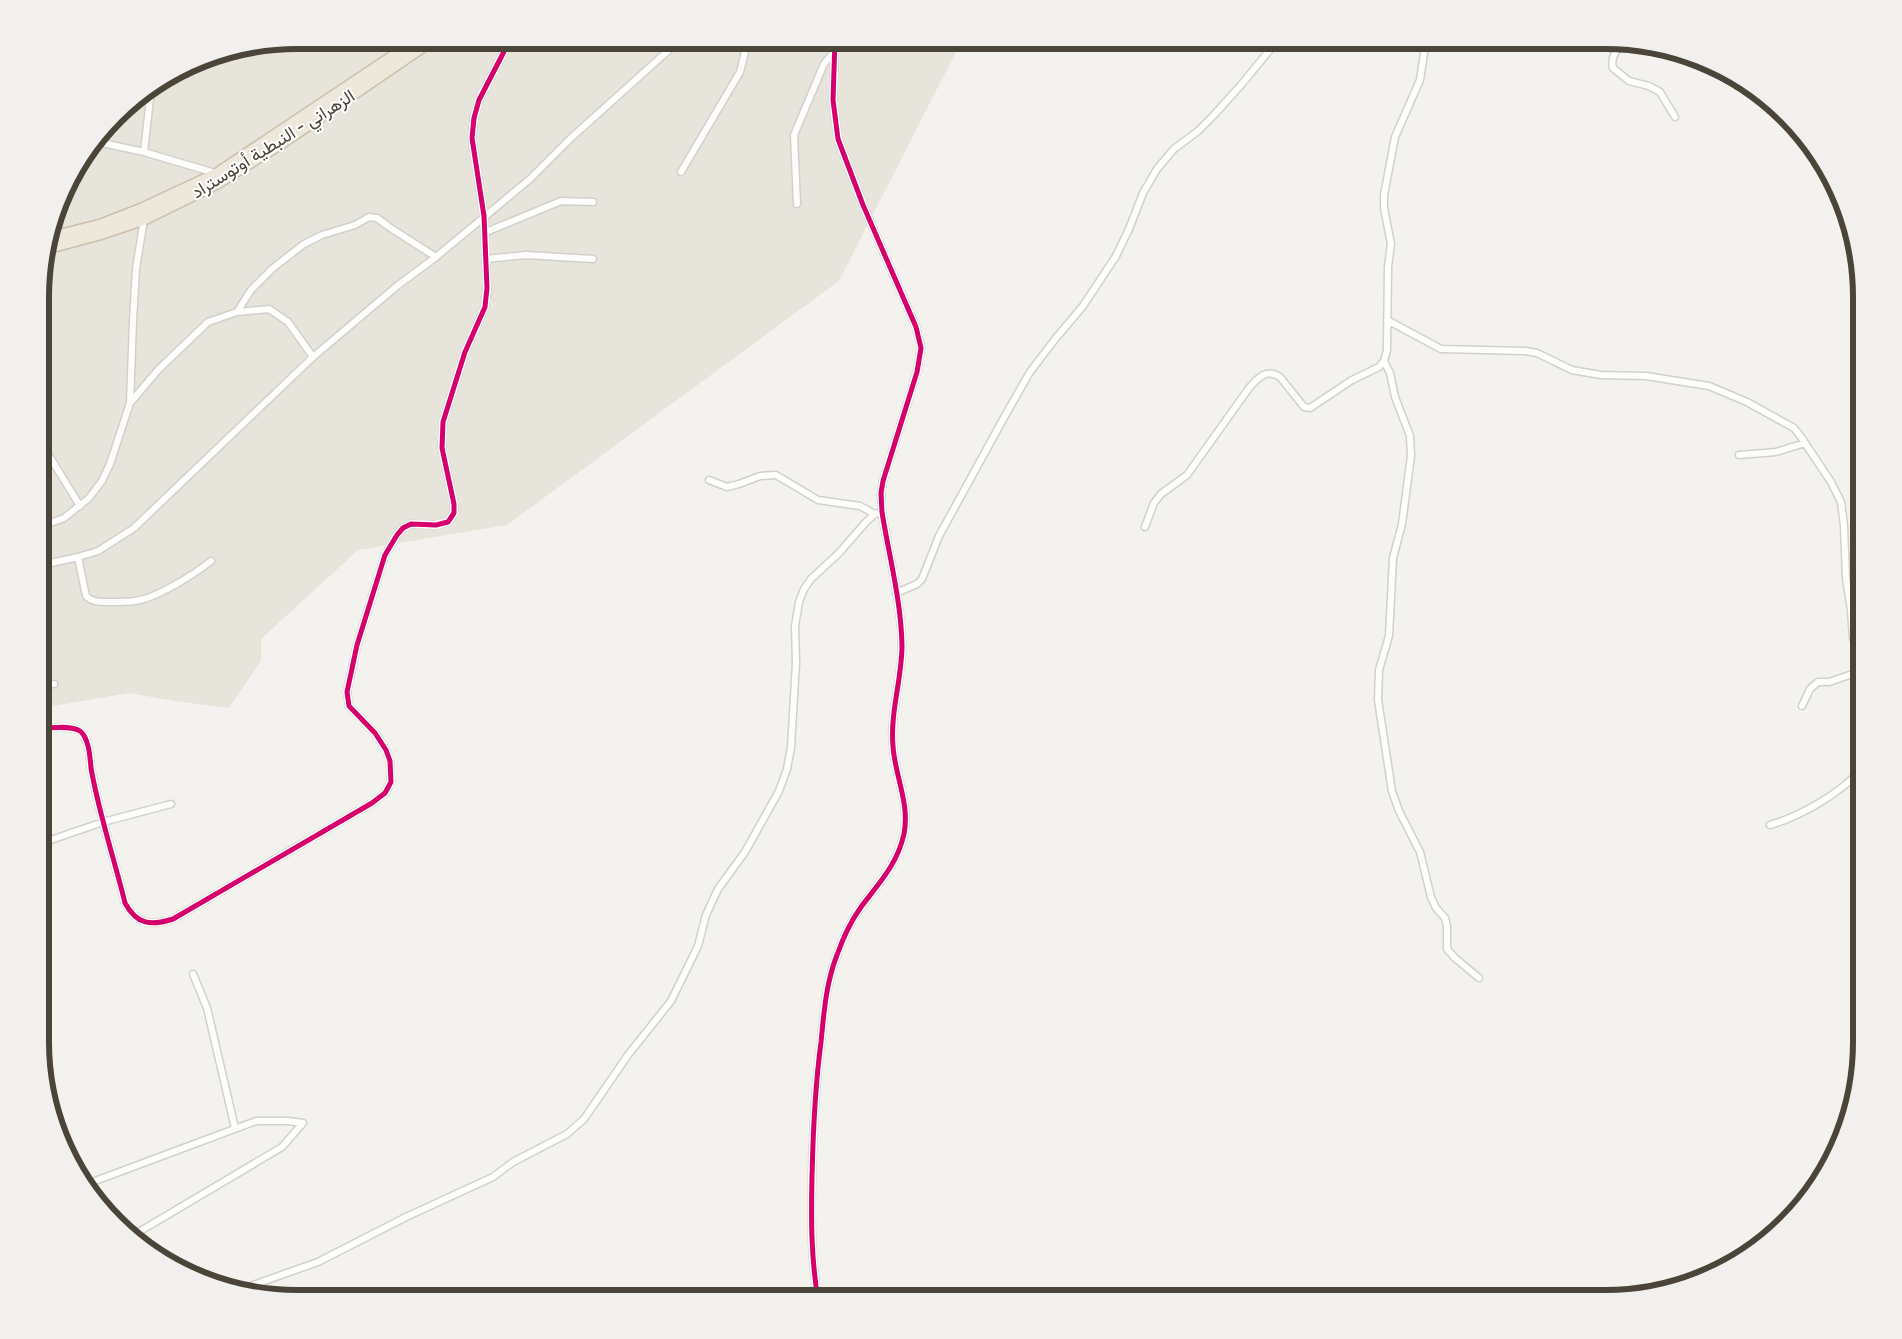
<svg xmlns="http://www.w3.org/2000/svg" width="1902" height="1339" font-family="Cabin,Vazirmatn,sans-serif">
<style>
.residential{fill:#e7e4dc}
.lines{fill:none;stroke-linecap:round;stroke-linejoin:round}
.street-casing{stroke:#d2d0cb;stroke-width:9}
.highway-casing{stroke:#ccbfa9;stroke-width:14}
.street{stroke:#fdfdfc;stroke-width:6}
.highway{stroke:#ede8db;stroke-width:11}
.cycleway-casing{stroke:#fff;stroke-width:8}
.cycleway{stroke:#d6006c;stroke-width:5}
.labels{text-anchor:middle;stroke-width:4;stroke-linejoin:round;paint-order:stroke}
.street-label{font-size:18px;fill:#4b4439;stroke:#fff}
.rim{fill:none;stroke:#4b4439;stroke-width:6}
</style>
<rect width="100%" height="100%" fill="#f4f2ee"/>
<path class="residential" d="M297,40H962L839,281L507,525L358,550L261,639V661L229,708L175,701L129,693L42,708V264L67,183L127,104L199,59Z"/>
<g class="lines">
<g class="street-casing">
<path id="street" d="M1625,41C1617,49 1610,57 1613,68L1629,81L1649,86L1660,92L1675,117
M98,142L144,152L215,173
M144,152L151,90
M681,172L740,72L748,40
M797,204L794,135L824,64L834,52
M486,232L561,201L593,202
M486,259L526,255L593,259
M237,312L251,290L273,268L304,244L322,235L355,225L369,217L377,218L392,229L436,257
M1387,320L1441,349L1525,351L1537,353L1572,370L1601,375L1646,376L1709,386L1747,402L1794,428L1801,437L1831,482L1841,502L1844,526L1846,578L1851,610L1853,638L1861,660
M1384,361L1390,373L1395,397L1410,436L1411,456L1402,524L1393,558L1389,636L1379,670L1378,700L1392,791L1399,811L1420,852L1431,897L1436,908L1445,918L1447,926V949L1455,958L1479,978
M130,403L158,370L208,322L237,312L269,309L288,322L313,357
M42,444L80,506
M1739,455L1776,452L1805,443
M709,480L727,487L739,484L760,476L776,475L818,500L860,506L875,514
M42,526L64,518L89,498L102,481L110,464L130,403L133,321L136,269L144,219
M1145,527L1154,503L1161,494L1187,475L1249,388C1258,378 1266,368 1280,377L1304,407L1310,408L1352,380L1379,367L1384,361L1387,350L1388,267L1391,244L1384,208V195L1395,137L1420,80L1426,40
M78,557L86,596C93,603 102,602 111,602C119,602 127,602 135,601C157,598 193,575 211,561
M42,565L78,557L98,551L134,528L313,357L397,286L436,257L530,179L571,138L680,40
M896,593L917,584L922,579L939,536L1006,414L1030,372L1056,338L1083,306L1116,256L1129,229L1143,193L1157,169L1174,149L1198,131L1214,115L1241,85L1278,40
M42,685L54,684
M1802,706L1810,689L1818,682H1829L1861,671
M42,728C53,728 71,725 80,731C89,738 90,757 91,768C99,814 114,858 125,903C137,925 151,926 173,919L372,803L385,793L391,782L390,761L386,750L375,733L349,706L347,692L357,645L385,555L397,535L403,528L411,524L436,525L448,522L454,513V504L442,448L443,422L465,352L485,307L487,288L484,216L472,138L474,118L479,100L510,40
M1770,825C1801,816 1839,794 1861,770
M42,843L103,822L171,804
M193,974L207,1008L235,1128
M87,1184L256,1121H288L303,1123L282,1147L132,1236
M239,1290L318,1262L406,1217L493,1177L513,1162L567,1134L584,1119L628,1055L671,1001L698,946L706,915L718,889L745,852L779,791L787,769L791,747L796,663L795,626L799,602L804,589L811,579L839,553L866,522L875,514L882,512
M818,1299C811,1258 811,1218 812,1177C813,1132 815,1087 821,1042C824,1012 826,983 837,955C843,938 851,921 861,907C879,883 897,865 904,834C910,803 895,777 893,746C890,712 902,679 902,645C901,600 889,556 882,512L881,493L883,481L917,372L921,348L916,327L863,205L838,139L833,100L835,40"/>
</g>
<g class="highway-casing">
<path id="highway" d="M50,238L101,225L142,209L217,174L418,40
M47,248L99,234L144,219L217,183L287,139L432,40"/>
</g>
<use href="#street" class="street"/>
<use href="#highway" class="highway"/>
<g class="cycleway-casing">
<path id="cycleway" d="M42,728C53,728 71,725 80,731C89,738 90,757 91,768C99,814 114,858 125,903C137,925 151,926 173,919L372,803L385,793L391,782L390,761L386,750L375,733L349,706L347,692L357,645L385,555L397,535L403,528L411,524L436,525L448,522L454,513V504L442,448L443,422L465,352L485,307L487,288L484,216L472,138L474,118L479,100L510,40
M818,1299C811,1258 811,1218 812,1177C813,1132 815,1087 821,1042C824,1012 826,983 837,955C843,938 851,921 861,907C879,883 897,865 904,834C910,803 895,777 893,746C890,712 902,679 902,645C901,600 889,556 882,512L881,493L883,481L917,372L921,348L916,327L863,205L838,139L833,100L835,40"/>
</g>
<use href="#cycleway" class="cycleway"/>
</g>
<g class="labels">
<g class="street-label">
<text transform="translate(273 144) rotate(-32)" y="6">الزهراني - النبطية أوتوستراد</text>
</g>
</g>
<path d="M0 0H1902V1339H0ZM297 49H1605A248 248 0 0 1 1853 297V1042A248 248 0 0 1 1605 1290H297A248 248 0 0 1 49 1042V297A248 248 0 0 1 297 49Z" fill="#f1f0ef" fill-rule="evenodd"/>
<path class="rim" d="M297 49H1605A248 248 0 0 1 1853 297V1042A248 248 0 0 1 1605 1290H297A248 248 0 0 1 49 1042V297A248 248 0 0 1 297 49Z"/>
</svg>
